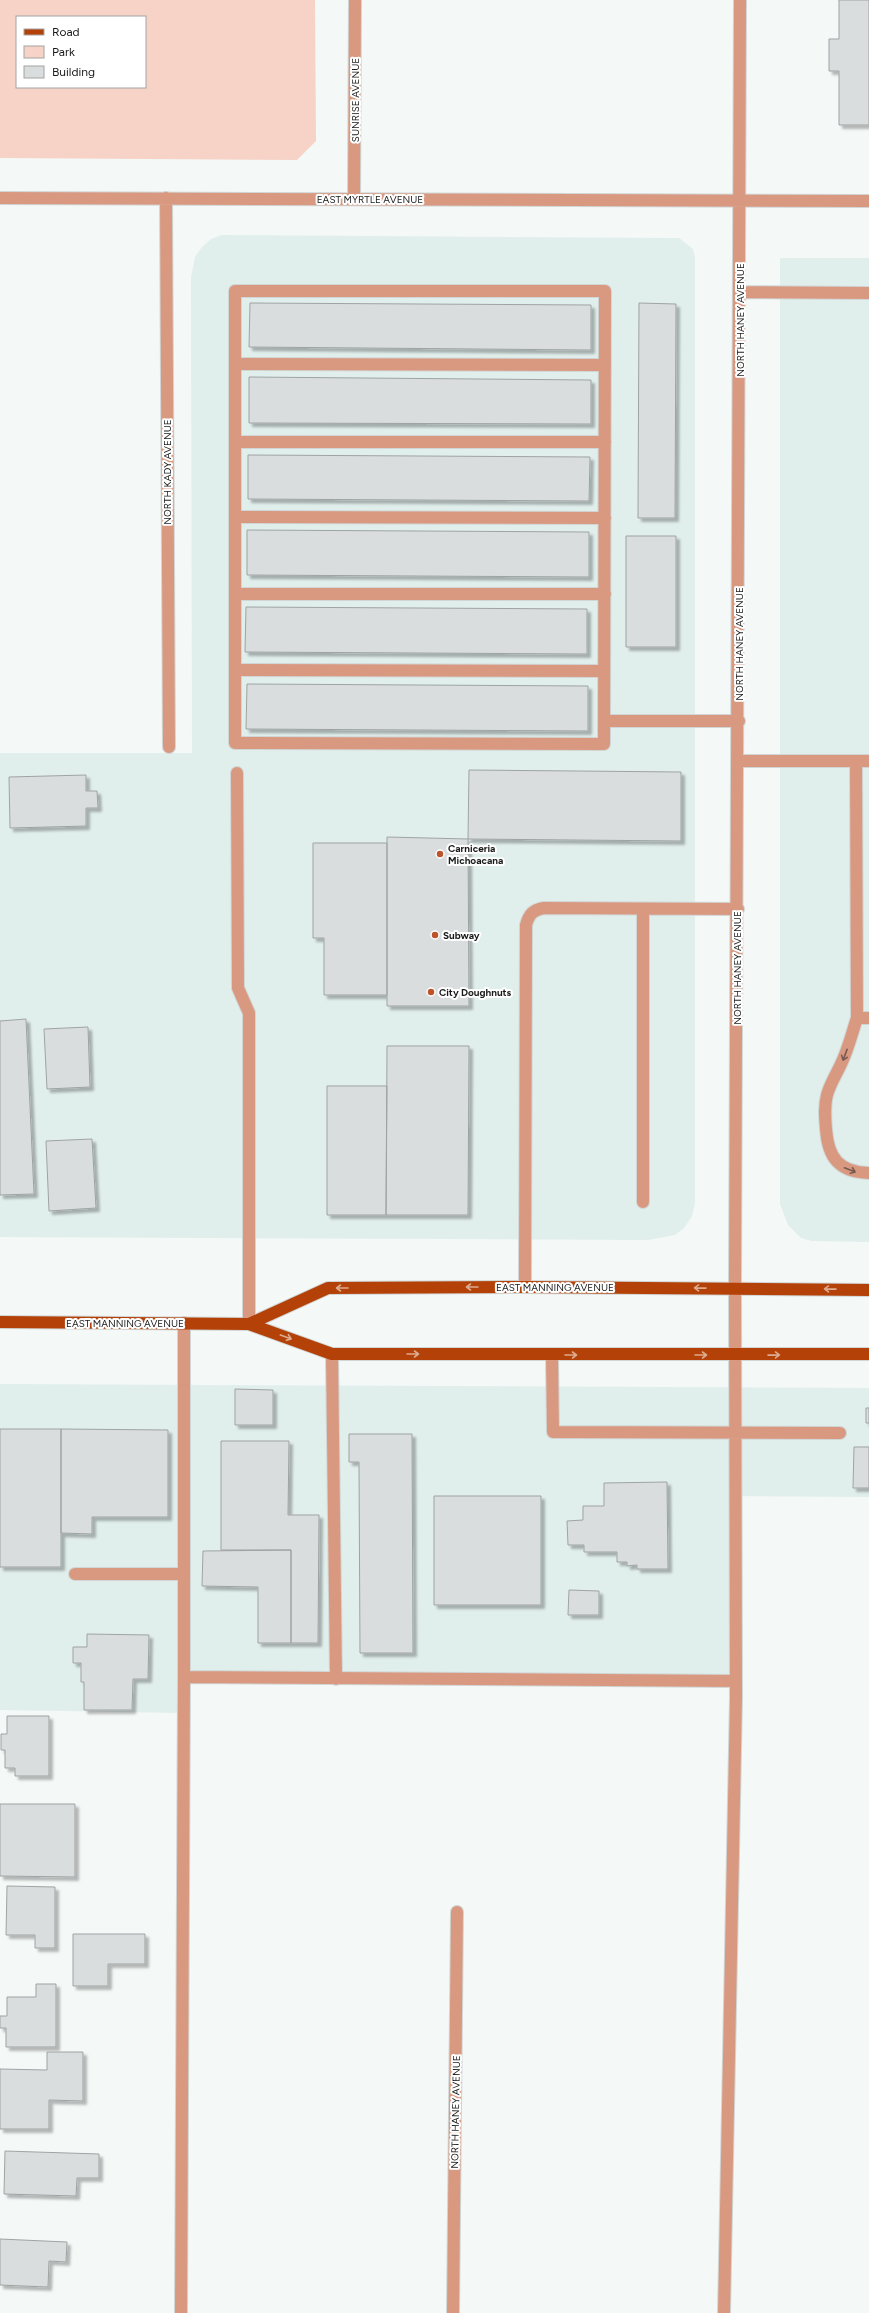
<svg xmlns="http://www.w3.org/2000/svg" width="869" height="2313" font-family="Figtree,sans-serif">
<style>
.built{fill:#e0eeec}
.green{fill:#f6d3c6;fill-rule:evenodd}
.building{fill:#d9dddd;stroke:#9fa3a3;filter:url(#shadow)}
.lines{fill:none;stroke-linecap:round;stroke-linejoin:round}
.minor-casing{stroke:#d1d5d4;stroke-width:14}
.major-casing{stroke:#d1d5d4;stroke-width:14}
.minor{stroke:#d99981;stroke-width:12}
.major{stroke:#b44107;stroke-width:12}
.oneway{stroke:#795a4e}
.oneway2{stroke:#ddaa8f}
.poi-dot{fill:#bb542b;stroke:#fff;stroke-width:1.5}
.labels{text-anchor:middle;stroke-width:4;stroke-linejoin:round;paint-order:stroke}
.street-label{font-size:10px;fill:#191b1a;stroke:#fff}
.poi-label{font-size:10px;font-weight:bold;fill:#191b1a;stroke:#fff;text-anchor:start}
</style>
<defs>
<filter id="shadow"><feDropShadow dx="3.5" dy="3.5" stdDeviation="1" flood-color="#0004"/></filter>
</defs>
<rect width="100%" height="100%" fill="#f4f8f7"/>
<path class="built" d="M222,235L668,238H679L693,249L695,257V1203L692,1216L684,1228L675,1235L648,1240L0,1237V753H192L191,277L195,257L202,247L211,239Z
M780,258H869V1242L812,1241L801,1238L788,1225L780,1204Z
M0,1384L869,1388V1497L736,1496V1681L184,1677V1713L0,1710Z"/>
<path class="green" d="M0,0H315L316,141L297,160L0,158ZM17,17H145V87H17Z"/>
<path class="building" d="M839,0H869V125H839V71H829V39H839Z
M250,303L591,305V350L249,347Z
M639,303L676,304L675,518H638Z
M249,377L591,380V424L249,423Z
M248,455L590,457L589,501L248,499Z
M247,530L589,532V577L247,575Z
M626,536H676V647H626Z
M246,607L587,609V654L245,652Z
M247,684L588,686V731L246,729Z
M469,770L681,772V841L468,839Z
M86,775V791H97L98,808H86V826L10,828L9,777Z
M387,837L468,839L469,1006H387Z
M313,843H387V995H324V938H313Z
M26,1019L34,1194L0,1195V1021Z
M88,1027L90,1087L47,1089L44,1029Z
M387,1046H469L468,1215H386Z
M327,1086H387L386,1215H327Z
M92,1139L96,1208L49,1211L46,1141Z
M235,1389L273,1390V1425H235Z
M866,1408H869V1423H866Z
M0,1429H61V1567H0Z
M61,1429L168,1430V1517H92V1534L61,1533Z
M349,1434H412L413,1653H360L359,1462H349Z
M221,1441H289L288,1515H319L318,1643H291V1550H221Z
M854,1447H869V1488H853Z
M667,1482L668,1569H637V1565L627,1566V1562H617V1552H584V1545H568L567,1521L583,1520V1506H604V1483Z
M434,1496H541V1605H434Z
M291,1550V1643H258V1587L202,1586L203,1551Z
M569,1590L599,1591V1615H568Z
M87,1634L149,1635L148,1679H133L132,1710H84V1682H81V1663H73V1647H87Z
M7,1716H49V1776H15V1768H5V1750H1V1734H7Z
M0,1804H75V1877L0,1876Z
M7,1886L55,1887V1948H35V1935H6Z
M73,1934H145V1964H108V1986H73Z
M36,1984H56V2047H6V2028H0V2016H7V1997H36Z
M47,2052H83V2101L49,2100V2129H0V2069L47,2070Z
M5,2151L99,2154V2178H77L76,2196L4,2194Z
M0,2239L67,2242L66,2262L49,2261L48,2287L0,2285Z"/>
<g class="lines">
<g class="minor-casing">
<path id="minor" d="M0,198L869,201
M166,198L169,747
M354,199L355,0
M235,291H605L604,744L235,743Z
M740,292L869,293
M235,364L605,365
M235,442H605
M235,517L605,518
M235,594H605
M235,670L604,671
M604,721H739
M739,761H869
M856,761L857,1018H869
M237,773L238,988L249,1013V1324
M857,1018C852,1033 848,1050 841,1064C836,1075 830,1084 827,1095C824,1107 825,1117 826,1129C828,1158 839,1172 869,1173
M643,1202V909
M525,1287L526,925C529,914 533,910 544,908L738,909
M184,1323V1677
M332,1354L336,1679
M552,1355L553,1432L840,1433
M75,1574H184
M181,2313L184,1677L736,1681
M453,2313L457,1912
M724,2313L736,1698L735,1288L740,0"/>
</g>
<g class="major-casing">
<path id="major" d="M0,1322L249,1324L332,1354H869
M249,1324L328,1288L525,1287L869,1290"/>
</g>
<use href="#minor" class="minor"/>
<use href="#major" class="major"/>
</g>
<defs><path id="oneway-shaft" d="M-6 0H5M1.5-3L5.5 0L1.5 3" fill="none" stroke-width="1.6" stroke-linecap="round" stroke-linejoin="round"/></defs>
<g class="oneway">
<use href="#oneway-shaft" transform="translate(845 1055) rotate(110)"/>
<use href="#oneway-shaft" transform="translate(850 1170) rotate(21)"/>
</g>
<g class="oneway2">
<use href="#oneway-shaft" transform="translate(472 1287) rotate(180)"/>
<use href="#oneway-shaft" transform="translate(342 1288) rotate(180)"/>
<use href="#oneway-shaft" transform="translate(700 1288) rotate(-179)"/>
<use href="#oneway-shaft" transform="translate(830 1289) rotate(-179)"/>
<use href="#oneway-shaft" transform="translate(286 1337) rotate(20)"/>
<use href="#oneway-shaft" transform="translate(413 1354)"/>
<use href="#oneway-shaft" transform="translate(571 1355)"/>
<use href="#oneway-shaft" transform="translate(701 1355)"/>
<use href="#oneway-shaft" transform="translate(774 1355) rotate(-1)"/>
</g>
<g class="poi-dot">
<circle cx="440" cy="854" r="4"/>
<circle cx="435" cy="935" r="4"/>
<circle cx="431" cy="992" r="4"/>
</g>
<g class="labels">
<g class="street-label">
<text transform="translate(355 100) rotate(-90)" y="4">SUNRISE AVENUE</text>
<text x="370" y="203">EAST MYRTLE AVENUE</text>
<text transform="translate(740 320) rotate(-90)" y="4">NORTH HANEY AVENUE</text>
<text transform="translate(167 472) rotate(-90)" y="4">NORTH KADY AVENUE</text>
<text transform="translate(739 644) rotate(-90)" y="4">NORTH HANEY AVENUE</text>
<text transform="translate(737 968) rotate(-90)" y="4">NORTH HANEY AVENUE</text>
<text x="555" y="1291">EAST MANNING AVENUE</text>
<text x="125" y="1327">EAST MANNING AVENUE</text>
<text transform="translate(455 2112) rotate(-89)" y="4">NORTH HANEY AVENUE</text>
</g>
<g class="poi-label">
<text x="448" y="852">Carniceria<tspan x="448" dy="12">Michoacana</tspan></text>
<text x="443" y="939">Subway</text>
<text x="439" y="996">City Doughnuts</text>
</g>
</g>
<rect x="16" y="16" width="130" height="72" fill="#ffffff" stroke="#a3a4a3"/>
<rect x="24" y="29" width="20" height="6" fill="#b44107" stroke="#a3a4a3"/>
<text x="52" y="36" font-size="12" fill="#191b1a">Road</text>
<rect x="24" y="46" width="20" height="12" fill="#f6d3c6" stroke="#a3a4a3"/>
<text x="52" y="56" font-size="12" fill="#191b1a">Park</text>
<rect x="24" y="66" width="20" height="12" fill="#d9dddd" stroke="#a3a4a3"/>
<text x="52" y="76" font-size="12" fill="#191b1a">Building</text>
</svg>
